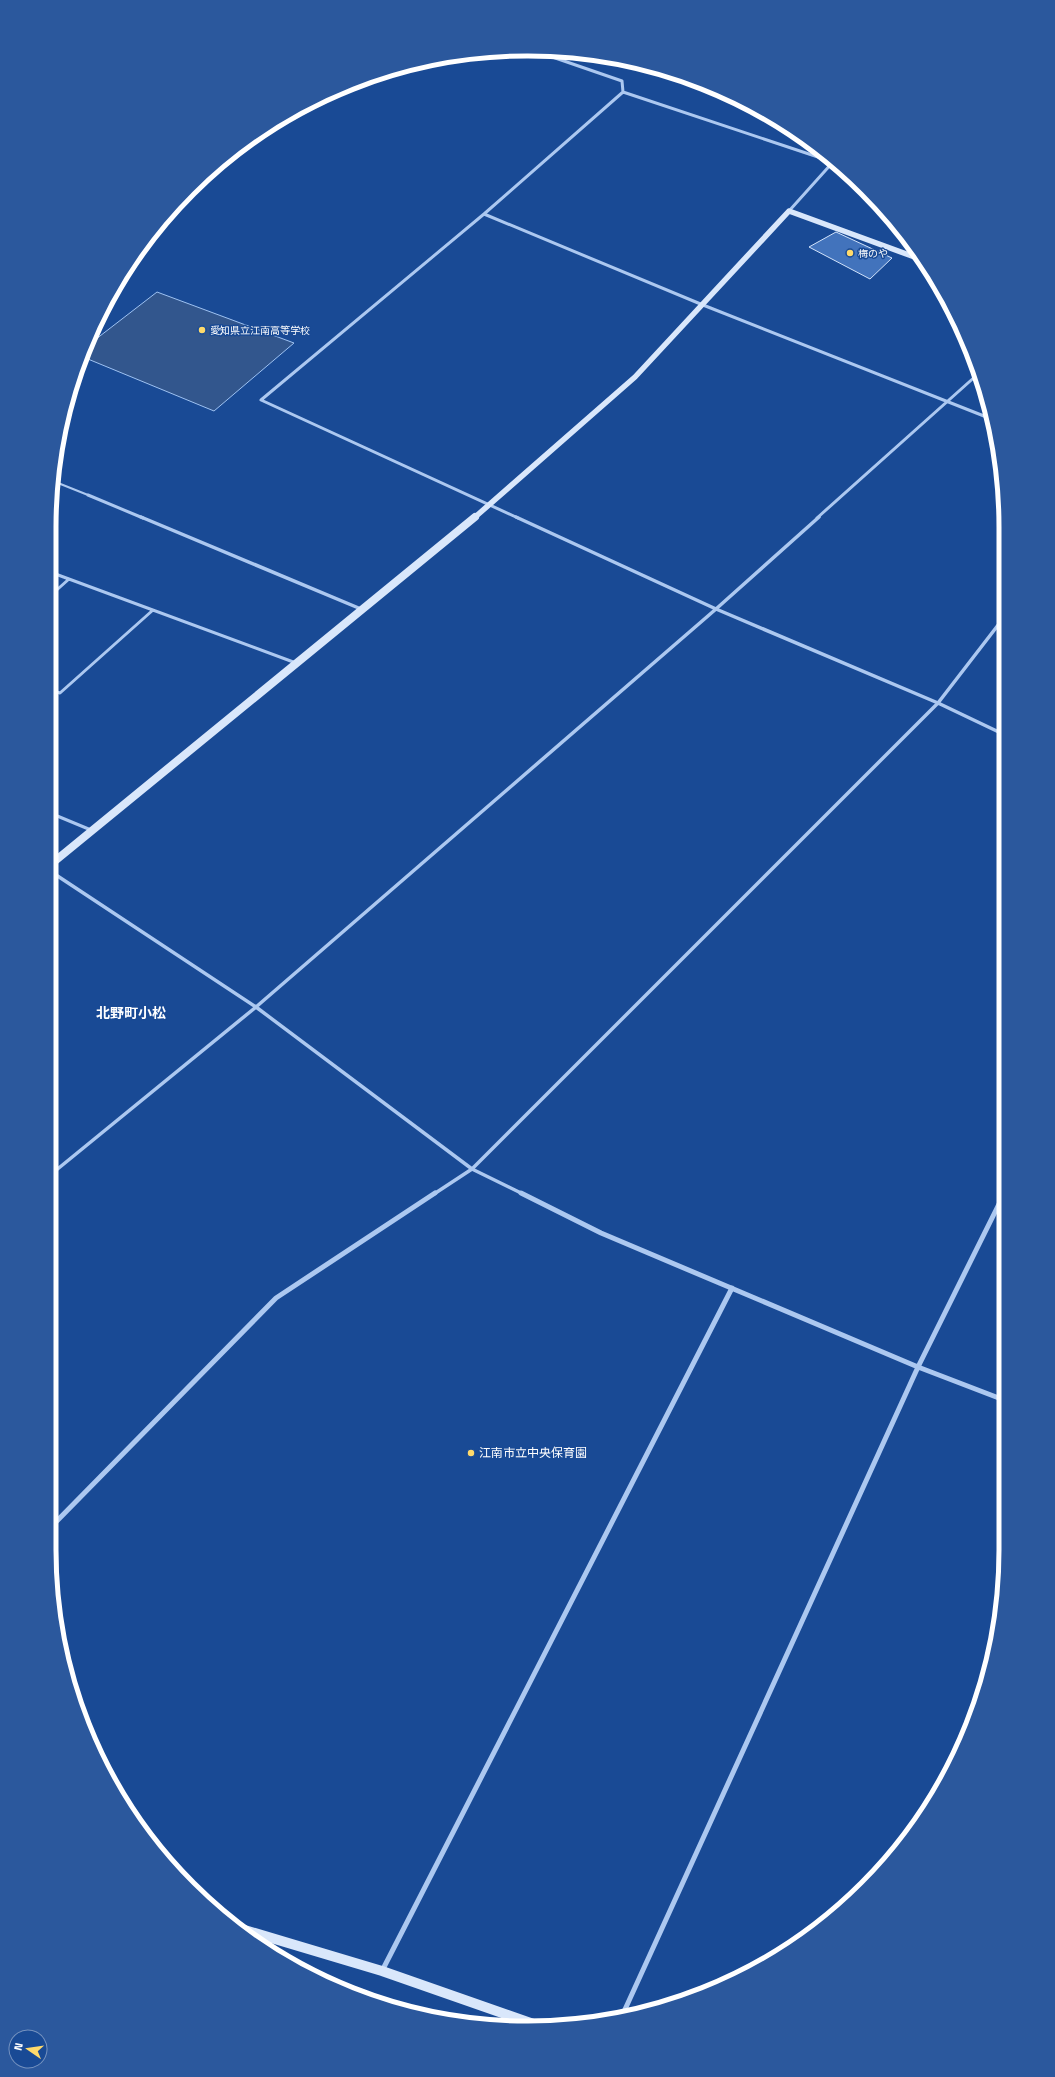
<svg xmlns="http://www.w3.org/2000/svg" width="1055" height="2077" font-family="'Titillium Web','Noto Sans JP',sans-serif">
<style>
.water{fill:#32568d;stroke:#9ec2f2}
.building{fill:#4273bc;stroke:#d2e3fb}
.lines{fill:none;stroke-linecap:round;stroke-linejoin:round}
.lane-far1{stroke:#acc8f0;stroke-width:2}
.lane{stroke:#acc8f0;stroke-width:3}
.street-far2{stroke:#acc8f0;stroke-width:3}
.street-far1{stroke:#acc8f0;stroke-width:3.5}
.street{stroke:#acc8f0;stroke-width:5}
.secondary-far2{stroke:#d9e7fb;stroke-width:5.5}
.secondary-far1{stroke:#d9e7fb;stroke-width:8}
.secondary{stroke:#d9e7fb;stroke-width:10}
.poi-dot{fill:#ffda6b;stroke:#194a95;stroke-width:1.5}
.labels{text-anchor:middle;stroke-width:3;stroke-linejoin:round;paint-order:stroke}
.far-poi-label{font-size:10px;fill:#fff;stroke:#194a95;text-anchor:start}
.poi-label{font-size:12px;fill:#fff;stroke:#194a95;text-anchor:start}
.quarter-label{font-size:14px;font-weight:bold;fill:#fff;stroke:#194a95}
.rim{fill:none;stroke:#fff;stroke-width:5}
</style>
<rect width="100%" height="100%" fill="#194a95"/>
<path class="water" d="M157,292L294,343L214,411L83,357L87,346Z"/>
<path class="building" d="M836,232L892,258L870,279L809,247Z"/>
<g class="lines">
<path class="lane-far1" d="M53,481L88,495"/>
<path class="lane" d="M50,572L296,663
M50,596L69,579
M50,690L60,693L153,610
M50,813L91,830"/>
<path class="street-far2" d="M535,51L622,81L623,92L833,162
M789,211L833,162
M484,214L703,305L989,418
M88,495L143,518
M518,518L261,400L484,214L623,92
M817,518L978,374"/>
<path class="street-far1" d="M141,517L361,609
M516,517L716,609L938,703L1003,734
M50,871L256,1007L472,1169L523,1194
M49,1176L256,1007L716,609L819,517
M434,1194L472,1169L938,703L1002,620"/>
<path class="street" d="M521,1193L601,1233L918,1367L1004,1400
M49,1529L276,1298L435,1193
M382,1971L732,1288
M622,2016L918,1367L1004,1194"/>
<path class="secondary-far2" d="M474,518L635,377L789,211L920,259"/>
<path class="secondary-far1" d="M50,865L475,517"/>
<path class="secondary" d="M238,1928L382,1971L542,2027"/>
</g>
<g class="poi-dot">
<circle cx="850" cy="253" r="4"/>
<circle cx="202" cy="330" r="4"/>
<circle cx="471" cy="1453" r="4"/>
</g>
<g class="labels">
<g class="far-poi-label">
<text x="858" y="257">梅のや</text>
<text x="210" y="334">愛知県立江南高等学校</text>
</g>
<g class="poi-label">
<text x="479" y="1457">江南市立中央保育園</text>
</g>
<g class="quarter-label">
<text x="131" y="1018">北野町小松</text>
</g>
</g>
<path d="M0 0H1055V2077H0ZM527 56H528A471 471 0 0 1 999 527V1550A471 471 0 0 1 528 2021H527A471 471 0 0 1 56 1550V527A471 471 0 0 1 527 56Z" fill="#2b589d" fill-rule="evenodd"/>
<path class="rim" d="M527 56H528A471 471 0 0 1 999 527V1550A471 471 0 0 1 528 2021H527A471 471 0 0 1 56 1550V527A471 471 0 0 1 527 56Z"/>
<g transform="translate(28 2049) rotate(283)"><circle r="19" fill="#194a95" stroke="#7592bf"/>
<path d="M0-3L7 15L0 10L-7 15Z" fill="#ffda6b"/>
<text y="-6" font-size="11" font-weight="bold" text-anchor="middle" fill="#ffffff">N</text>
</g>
</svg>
